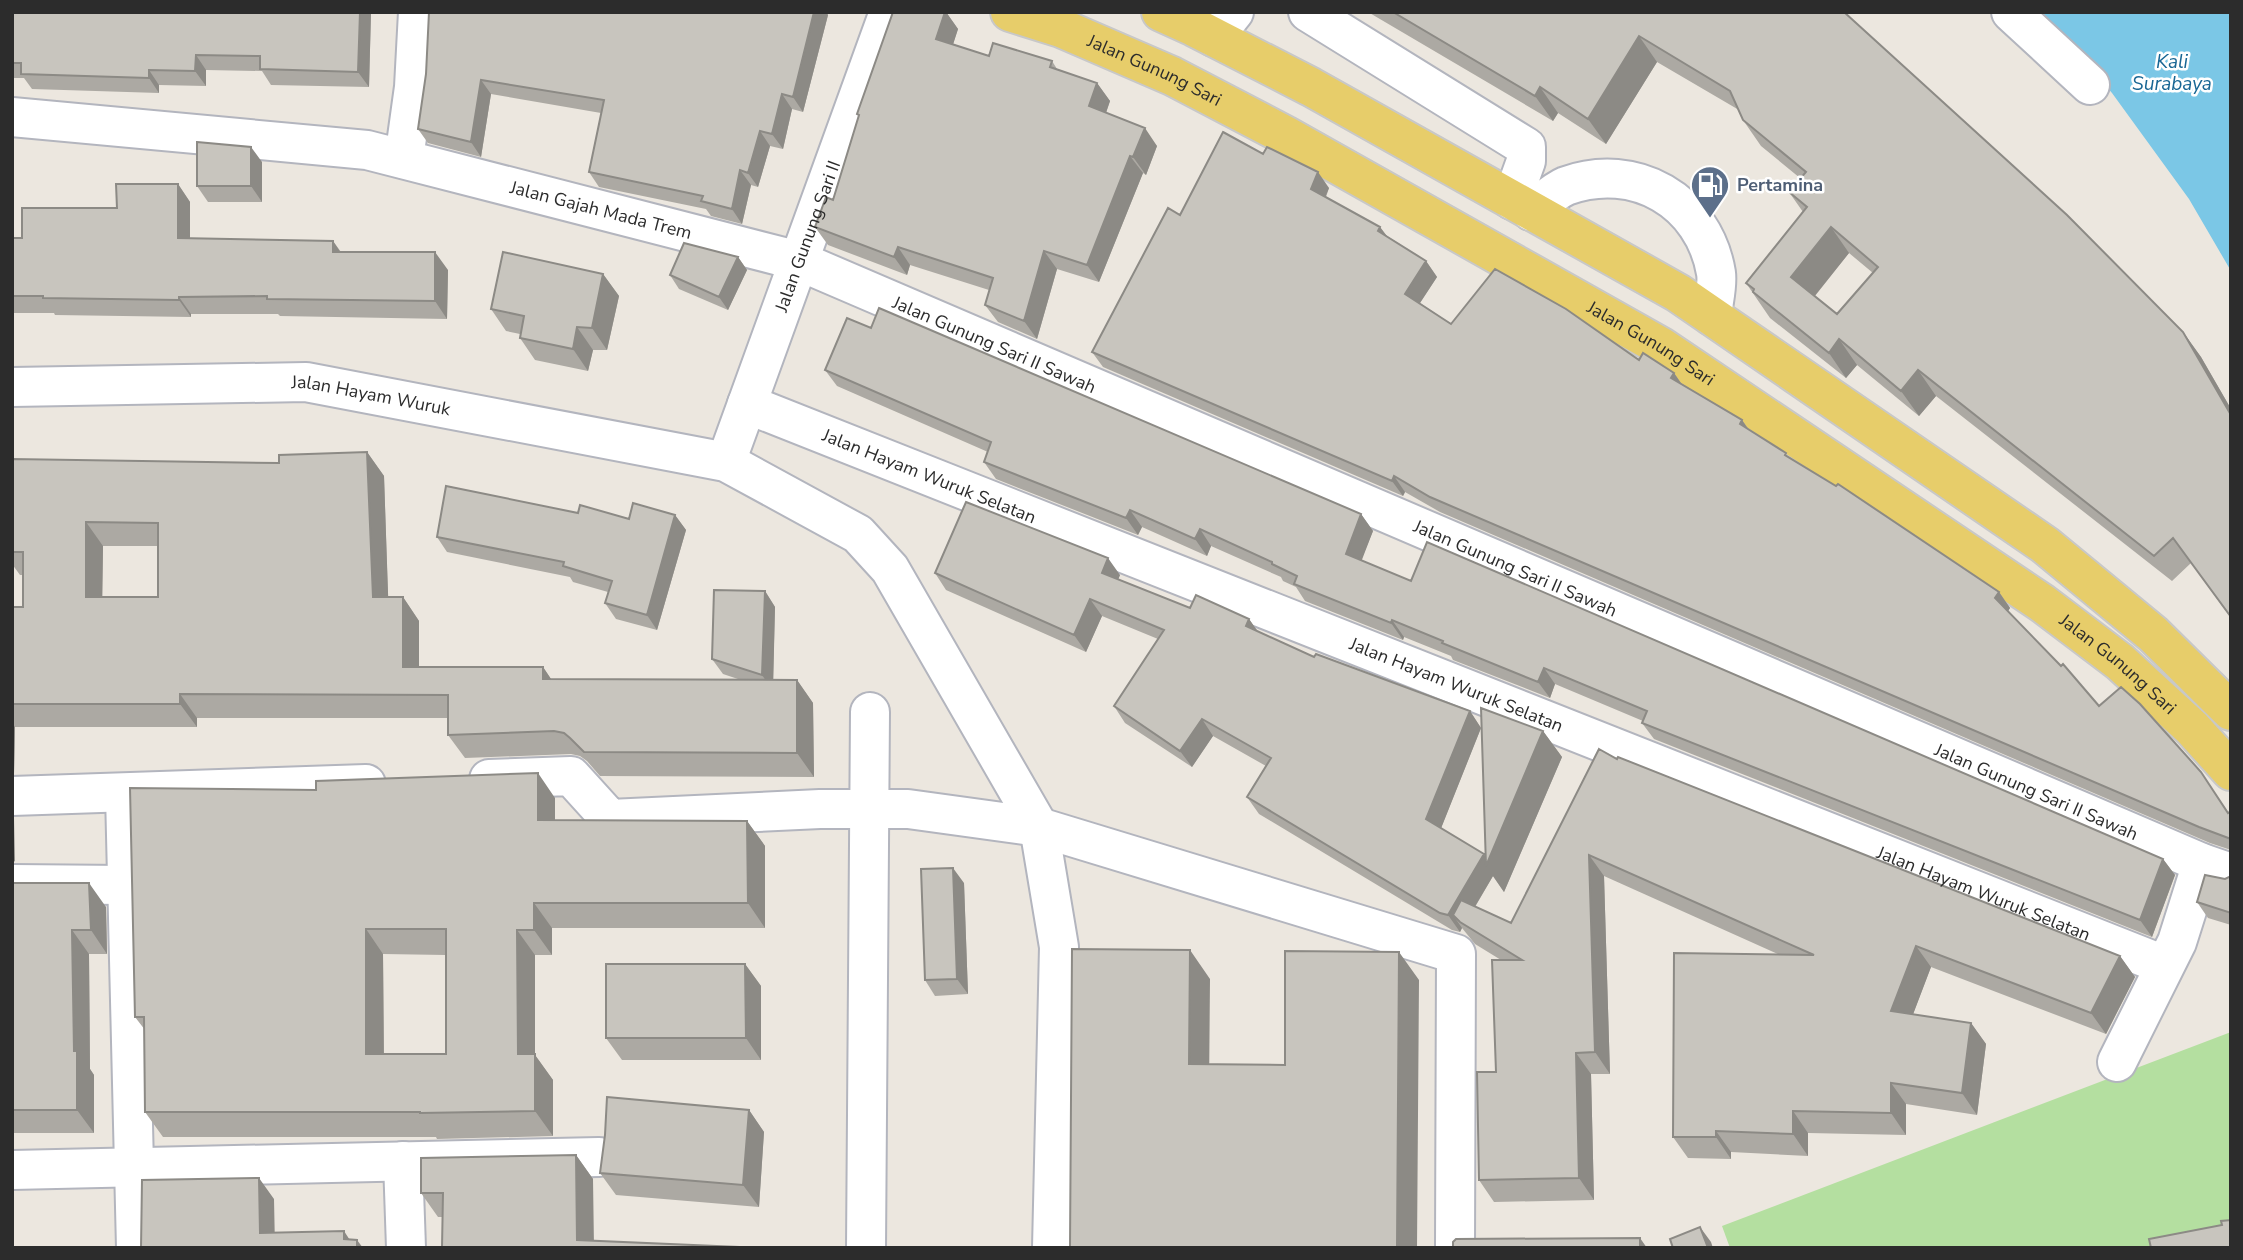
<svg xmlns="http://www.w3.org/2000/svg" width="2243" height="1260" font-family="'Nunito Sans',sans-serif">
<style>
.green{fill:#b4dfa0}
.water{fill:#7bc7e6}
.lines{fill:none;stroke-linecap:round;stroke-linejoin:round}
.minor-casing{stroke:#b3b5be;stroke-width:42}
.major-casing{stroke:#c8c8c8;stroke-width:42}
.minor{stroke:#fff;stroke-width:38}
.major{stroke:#e7cd6a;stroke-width:38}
.wall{fill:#aca9a3;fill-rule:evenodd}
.shaded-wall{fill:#8c8a85}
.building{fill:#c8c5be;stroke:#8c8a85;stroke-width:2;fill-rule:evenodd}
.labels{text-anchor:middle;stroke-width:5;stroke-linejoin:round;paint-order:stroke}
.street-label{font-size:18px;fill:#2c2c2c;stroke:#fff}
.service-label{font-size:18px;font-weight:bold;fill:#4e5e75;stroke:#fff;text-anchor:start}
.water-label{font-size:19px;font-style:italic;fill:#186694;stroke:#fff}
</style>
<rect width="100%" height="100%" fill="#ece7df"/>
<path class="green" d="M2231,1032V1221L2161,1248H1730L1722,1226Z"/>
<path class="water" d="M2042,12H2231V271L2189,199L2112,93Z"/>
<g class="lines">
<g class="minor-casing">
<g id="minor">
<path d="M1308,12L1526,147V161L1512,200"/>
<path d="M2011,12L2090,85"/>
<path d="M1214,37L1234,12"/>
<path id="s1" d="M12,117L367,150L799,261L2202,863L2231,873"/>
<path d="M404,159L414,87L418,12"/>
<path d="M1531,211C1542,203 1554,191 1566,186C1635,161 1704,201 1716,273C1718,286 1713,303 1712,316"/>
<path id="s2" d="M12,387L306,382L726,462L858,534L890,569L1039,827L1059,947L1052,1248"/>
<path id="s3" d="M747,404L2164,965"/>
<path id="s4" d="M726,462L889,12"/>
<path d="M489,779L571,776L610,819L820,809H908L1039,827L1456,954L1455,1248"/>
<path d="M125,794L136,1248"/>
<path d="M12,796L366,784"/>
<path d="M12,884L126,885"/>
<path d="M2117,1062L2177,942L2202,863"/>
<path d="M403,1161L406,1248"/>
<path d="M12,1170L599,1157"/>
<path d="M866,1248L870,712"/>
</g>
</g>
<g class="major-casing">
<g id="major">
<path id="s5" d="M1010,12L1061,28L1172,76L1285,135L1660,346L2042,603L2120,662L2192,728L2231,771"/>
<path d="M1161,12L1194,27L1311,87L1678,293L2045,545L2153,634L2231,711"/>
</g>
</g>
<use href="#minor" class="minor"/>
<use href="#major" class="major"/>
</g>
<path class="wall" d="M12,12H371L369,87L271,85L262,71L206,70V86L159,85V93L32,89L24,78H12Z
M429,12H826L828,15L803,112L792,109L783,149L770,146L758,187L751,185L742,224L711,216L706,209L599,187L589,172L601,113L491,94L481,157L428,143L418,129L426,74Z
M893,12H946L958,29L953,44L989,56L1052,61L1057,69L1097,83L1110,101L1106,113L1157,146L1146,175L1143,173L1099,282L1057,269L1037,339L998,322L985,305L989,290L910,265L907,275L828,245L815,227L833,200L859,117L857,114Z
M1368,12H1844L2183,332L2201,357L2231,409V618L2191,563L2172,581L1936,396L1919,416L1857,365L1846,378L1770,318L1746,283L1803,212L1789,192L1800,178L1761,146L1743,120L1739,110L1657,62L1606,144L1558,113L1553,121ZM1849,253L1873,273L1837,314L1815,296Z
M1263,154L1329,188L1326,197L1380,227L1387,236L1426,261L1437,277L1420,303L1451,324L1639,360L1674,373L1681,383L1742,420L1749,430L1790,459L1999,592L2010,608L2008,611L2099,706L2228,812L2231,811V850L2210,843L1440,512L1405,492L1403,496L1103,367L1092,352L1180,215Z
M262,162V202H208L197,186Z
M178,184L190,202V238L333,241L341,252L448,270L447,319L280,316L278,314H191V317L55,315L54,313H12V238H22L117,208Z
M738,257L747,270L728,310L679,289L670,275Z
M603,274L619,296L607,350H593L588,371L535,360L520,338V334L506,331L491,309Z
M825,370L1361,514L1373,531L1361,560L1411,581L2163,859L2175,875L2152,937L1654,739L1642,723L1643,721L1555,684L1550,698L1453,660L1451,656L1404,637L1403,640L1305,601L1296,587L1283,581L1281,577L1211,546L1207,556L1142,527L1138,535L996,479L984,462L988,452L837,386Z
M367,452L384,476L388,597H403L419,621V667H543L551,679H738L723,674L712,659L765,591L775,607L773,680H797L813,703L814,777L600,776L587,761L580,756L571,754L465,758L448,735V718H197V727H15L14,774L12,775V607H23V575H20L12,564V459L279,463ZM103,546H158V597H102Z
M578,513L629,519L675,515L686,530L657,630L616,619L605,603L608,592L573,582L570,577L447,552L437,537Z
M935,573L1120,575L1118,579L1190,608L1249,619L1258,632L1314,657L1470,711L1481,728L1441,828L1486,857L1543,731L1562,757L1504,892L1493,876L1475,907L1511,923L1617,759L2120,956L2135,977L2106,1034L1931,967L1913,1014L1971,1023L1986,1044L1977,1115L1906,1104V1135L1808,1133V1156L1731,1152V1159L1688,1158L1673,1137L1780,955L1604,876L1610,1074H1591L1594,1200L1494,1202L1479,1180L1496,1072L1501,960L1475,944L1462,928L1460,932L1452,930L1259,814L1247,797L1266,766L1213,736L1192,767L1125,723L1114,706L1158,639L1102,616L1086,652L946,590Z
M555,798V820L747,821L765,846V928H552V955H535V1055L553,1080V1136L437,1139L436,1137H163L145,1112V1030L135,1017ZM383,954L446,955V1054H384Z
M2231,876V925L2208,918L2197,902L2225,879Z
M12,883L106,907L107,954H89L90,1069L94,1075V1133H12Z
M964,883L968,994L935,996L925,980Z
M745,964L761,986V1060H622L606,1038Z
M749,1110L764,1132L759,1207L616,1195L600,1173Z
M576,1155L593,1179V1241L739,1247L740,1248H442L443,1217H438L421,1193Z"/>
<path class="shaded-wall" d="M360,12H371L369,87L358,72Z
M814,12H826L828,15L803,112L793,97Z
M945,12H946L958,29L949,57L936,39Z
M1639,36L1657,62L1606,144L1588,119Z
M196,55L206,70V86L195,71Z
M149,70L159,85V93L149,78Z
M481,80L491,94L481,157L471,142Z
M1097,83L1110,101L1102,124L1089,106Z
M1540,87L1558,113L1553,121L1535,96Z
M782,94L792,109L783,149L772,134Z
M1145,128L1157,146L1146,175L1133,157Z
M760,131L770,146L758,187L748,173Z
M251,147L262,162V202L251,186Z
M1130,156L1143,173L1099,282L1087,265Z
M740,170L751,185L742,224L732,209Z
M1318,172L1329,188L1322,205L1311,189Z
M178,184L190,202V255L178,238Z
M1380,227L1391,242L1378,231Z
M1831,227L1849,253L1809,303L1791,277Z
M333,241L345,259L333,252Z
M898,247L910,265L907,275L894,257Z
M1044,251L1057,269L1037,339L1024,321Z
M435,252L448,270L447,319L435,301Z
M738,257L747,270L728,310L719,297Z
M1426,261L1437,277L1416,309L1405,294Z
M603,274L619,296L607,350L592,328Z
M179,297L191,314V317L179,300Z
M577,327L593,350L588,371L573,349Z
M2183,332L2201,357L2231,409V415Z
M1839,339L1857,365L1846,378L1829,353Z
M1918,370L1936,396L1919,416L1901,391Z
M1674,373L1685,389L1671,378Z
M1742,420L1753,436L1740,424Z
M367,452L384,476L389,621L373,597Z
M1394,476L1405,492L1403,496L1392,481Z
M1130,510L1142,527L1138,535L1126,518Z
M1361,514L1373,531L1358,570L1346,554Z
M675,515L686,530L657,630L647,615Z
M86,522L103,546L102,620L86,597Z
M1200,529L1211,546L1207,556L1195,539Z
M1108,558L1120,575L1114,590L1102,573Z
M765,591L775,607L773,691L762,675Z
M1999,592L2010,608L2006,614L1995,598Z
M403,597L419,621V691L403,667Z
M1090,599L1102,616L1086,652L1074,635Z
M1249,619L1261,636L1246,626Z
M1392,620L1404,637L1403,640L1391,623Z
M543,667L559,691L543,679Z
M1544,668L1555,684L1550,698L1538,682Z
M797,680L813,703L814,777L797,753Z
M180,694L197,718V727L180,704Z
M1470,711L1481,728L1438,836L1426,819Z
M1202,719L1213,736L1192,767L1180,751Z
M12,723L15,727L14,774L12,772Z
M1543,731L1562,757L1504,892L1493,876L1464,925L1453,915L1462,928L1460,932L1448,915L1484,854L1488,861Z
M538,773L555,798V846L538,820Z
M12,815L14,818L15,862L12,858Z
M747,821L765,846V928L748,903Z
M1589,855L1604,876L1610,1074L1595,1052Z
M2163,859L2175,875L2152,937L2140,920Z
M953,868L964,883L968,994L957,979Z
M89,883L106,907L107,954L91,930Z
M534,903L552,928V955L534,930Z
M366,929L383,954L384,1079L366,1054Z
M72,930L89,954L90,1069L94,1075V1133L77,1110L74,1051Z
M517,930L535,955V1055L553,1080V1136L535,1111L518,1054Z
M1916,946L1931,967L1906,1033L1891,1011Z
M1190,950L1210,979L1209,1092L1189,1064Z
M1399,952L1419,980L1417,1248H1397Z
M2120,956L2135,977L2106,1034L2091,1013Z
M745,964L761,986V1060L746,1038Z
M1971,1023L1986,1044L1977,1115L1962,1093Z
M1576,1053L1591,1074L1594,1200L1579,1178Z
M1891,1083L1906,1104V1135L1891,1113Z
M749,1110L764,1132L759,1207L743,1185Z
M1793,1111L1808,1133V1156L1793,1134Z
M1716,1131L1731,1152V1159L1716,1137Z
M576,1155L593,1179L594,1248L577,1240Z
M259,1178L274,1199L275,1248L260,1233Z
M1700,1227L1711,1242L1713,1248H1708Z
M344,1231L355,1248L344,1239Z
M1640,1238L1647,1248H1640Z
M357,1240L363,1248H357Z"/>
<path class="building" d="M12,12H360L358,72L260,69V56L196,55L195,71L149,70V78L21,74V63H12Z
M429,12H814L793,97L782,94L772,134L760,131L748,173L740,170L732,209L701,201L703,196L589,172L604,100L481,80L471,142L418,129L426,74Z
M893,12H945L936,39L989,56L993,43L1052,61L1050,67L1097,83L1089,106L1145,128L1133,157L1130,156L1087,265L1044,251L1024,321L985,305L993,278L898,247L894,257L815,227L826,197L833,200L859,115L857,114Z
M1393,12H1844L2067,215L2183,332L2231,415V617L2173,538L2154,556L1918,370L1901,391L1839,339L1829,353L1753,292L1754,289L1746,283L1807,207L1789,192L1806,172L1743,120L1730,91L1639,36L1588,119L1540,87L1535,96ZM1831,227L1878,267L1837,314L1791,277Z
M1223,132L1263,154L1267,147L1318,172L1311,189L1380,227L1378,231L1426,261L1405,294L1451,324L1495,269L1566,309L1639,360L1643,353L1674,373L1671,378L1742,420L1740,424L1786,453L1785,455L1836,486L1838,484L1999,592L1995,598L2061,666L2063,664L2099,706L2121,687L2140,704L2201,772L2228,813L2231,811V839L2199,827L1430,497L1394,476L1392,481L1092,352L1168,208L1180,215Z
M197,142L251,147V186H197Z
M116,184H178V238L333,241V252H435V301L267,299V296L179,297V300L43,298V296H12V238H22V208H117Z
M684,243L738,257L719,297L670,275Z
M503,252L603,274L592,328L577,327L573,349L520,338L524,316L491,309Z
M879,308L1361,514L1346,554L1411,581L1427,542L2163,859L2140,920L1642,723L1647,711L1544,668L1538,682L1442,643L1443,641L1392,620L1391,623L1294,584L1297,576L1272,564V562L1200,529L1195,539L1130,510L1126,518L984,462L991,442L825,370L847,318L871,328Z
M367,452L373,597H403V667H543V679L797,680V753L584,752L570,738L564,733L554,731L448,735V695L180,694V704H12V607H23V552H12V459L279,463V455ZM86,522L158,523V597H86Z
M446,486L578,513L580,505L629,519L633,503L675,515L647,615L605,603L612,581L563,566L564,562L437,537Z
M966,502L1108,558L1102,573L1190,608L1196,595L1249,619L1246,626L1314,657L1316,654L1470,711L1426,819L1484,854L1448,915L1440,913L1247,797L1271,758L1202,719L1180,751L1114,706L1164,630L1090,599L1074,635L935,573Z
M714,590L765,591L762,675L712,659Z
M1481,708L1543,731L1486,866Z
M1599,749L1617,759L1618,757L2120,956L2091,1013L1916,946L1891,1011L1971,1023L1962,1093L1891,1083V1113L1793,1111V1134L1716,1131V1137H1673L1674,953L1814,955L1589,855L1595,1052L1576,1053L1579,1178L1479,1180L1477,1072H1496L1492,960H1522L1460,922L1453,915L1461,900L1511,923Z
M538,773V820L747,821L748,903H534V930H517L518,1054H535V1111L420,1113V1112H145L144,1017H135L130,788L316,790V781ZM366,929H446V1054H366Z
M953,868L957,979L925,980L921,869Z
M2205,875L2225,879L2231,876V913L2197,902Z
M12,883H89L91,930H72L74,1051H77V1110H12Z
M1072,949L1190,950L1189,1064L1285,1065V951L1399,952L1397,1248H1070Z
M606,964H745L746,1038H606Z
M607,1097L749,1110L743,1185L600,1173L605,1135Z
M576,1155L577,1240L739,1247V1248H442L443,1193H421V1158Z
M259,1178L260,1233L344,1231V1239L357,1240V1248H141L142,1180Z
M2231,1220V1248H2151L2149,1239L2222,1225L2221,1221Z
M1700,1227L1708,1248H1673L1670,1239Z
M1640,1238V1248H1453V1242L1456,1239Z"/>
<defs>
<g id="fuel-pin" transform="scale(2.0125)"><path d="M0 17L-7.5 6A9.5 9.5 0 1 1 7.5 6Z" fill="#5c6f8a" stroke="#fff"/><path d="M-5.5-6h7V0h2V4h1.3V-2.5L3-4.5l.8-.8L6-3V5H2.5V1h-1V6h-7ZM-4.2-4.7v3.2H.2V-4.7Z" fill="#fff"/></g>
</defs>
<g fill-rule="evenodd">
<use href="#fuel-pin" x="1710" y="185"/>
</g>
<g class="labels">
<g class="street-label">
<text dy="6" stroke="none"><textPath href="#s5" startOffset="156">Jalan Gunung Sari</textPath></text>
<text dy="6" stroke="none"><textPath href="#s1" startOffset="598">Jalan Gajah Mada Trem</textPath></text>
<text dy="6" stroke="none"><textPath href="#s4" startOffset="240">Jalan Gunung Sari II</textPath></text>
<text dy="6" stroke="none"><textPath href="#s5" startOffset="723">Jalan Gunung Sari</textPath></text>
<text dy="6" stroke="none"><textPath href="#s1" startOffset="1015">Jalan Gunung Sari II Sawah</textPath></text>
<text dy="6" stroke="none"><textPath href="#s2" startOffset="360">Jalan Hayam Wuruk</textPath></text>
<text dy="6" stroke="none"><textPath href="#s3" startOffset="196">Jalan Hayam Wuruk Selatan</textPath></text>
<text dy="6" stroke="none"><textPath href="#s1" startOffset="1582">Jalan Gunung Sari II Sawah</textPath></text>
<text dy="6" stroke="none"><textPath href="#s5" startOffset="1290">Jalan Gunung Sari</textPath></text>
<text dy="6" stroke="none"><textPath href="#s3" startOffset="763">Jalan Hayam Wuruk Selatan</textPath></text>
<text dy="6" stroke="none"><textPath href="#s1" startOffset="2149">Jalan Gunung Sari II Sawah</textPath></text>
<text dy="6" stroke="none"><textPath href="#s3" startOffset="1330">Jalan Hayam Wuruk Selatan</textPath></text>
</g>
<g class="service-label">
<text x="1737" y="191">Pertamina</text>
</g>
<g class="water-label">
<text x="2172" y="68">Kali<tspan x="2172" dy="22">Surabaya</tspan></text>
</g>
</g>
<rect width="2243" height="1260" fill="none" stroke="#2c2c2c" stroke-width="28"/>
</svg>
